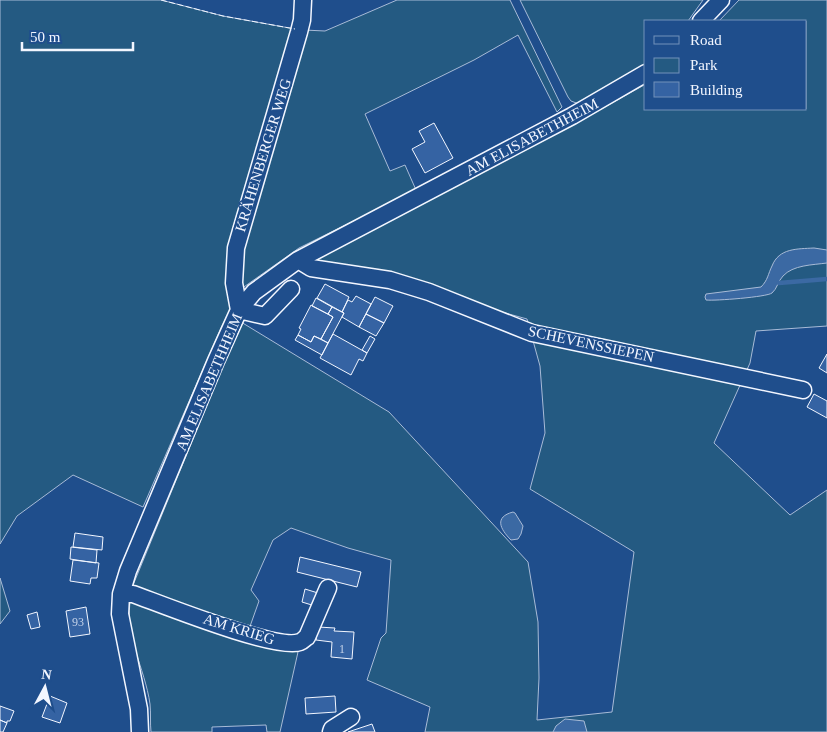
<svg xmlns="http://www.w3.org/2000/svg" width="827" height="732" font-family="'Times New Roman',serif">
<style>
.green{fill:#245a82;stroke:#a8bbd7}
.water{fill:#3b69a3;stroke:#a8bbd7}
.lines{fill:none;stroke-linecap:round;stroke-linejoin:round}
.stream{stroke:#3b69a3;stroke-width:4.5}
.building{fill:#3563a3;stroke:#f2f6ff}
.minor-casing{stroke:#f2f6ff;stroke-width:19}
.minor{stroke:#1f4e8c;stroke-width:16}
.fence{stroke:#f2f6ff;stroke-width:1;stroke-dasharray:6 2.5;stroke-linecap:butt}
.labels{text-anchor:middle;stroke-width:4;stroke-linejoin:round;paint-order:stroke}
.number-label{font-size:12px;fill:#c3d1e8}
.street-label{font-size:15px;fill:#f2f6ff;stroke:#1f4e8c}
</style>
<rect width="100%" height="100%" fill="#1f4e8c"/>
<path class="green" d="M0,0H161L223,16L295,29L255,163L232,306L221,328L143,507L73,475L17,516L0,544Z
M397,0H510L562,107L557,112L518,35L474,60L365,114L390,171L405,165L416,190L299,248L241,289L239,265L304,30L325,31Z
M520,0H703L688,21H646V66L579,104L571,101L568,97Z
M739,0H827V326L756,331L750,363L714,443L790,515L827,490V732H425L430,707L367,680L381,638L386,633L391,560L348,548L291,528L273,540L251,590L259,601L248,632L131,590L241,322L389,412L528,562L538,622L539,678L537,720L612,712L634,552L530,489L545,433L540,366L527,319L314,260C424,201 537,146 646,84V109H806V21H719Z
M0,578L10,611L0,624Z
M131,597L245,637L298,652L280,732H267L266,725L212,727V732H151C150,723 151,713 150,704C145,668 123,634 131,597Z"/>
<path class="water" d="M814,248L827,250V263C812,265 793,265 783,276C778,281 777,289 772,293C767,297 715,301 706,300L705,297L706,294L761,287C768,280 768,274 772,266C779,248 797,249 814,248Z
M513,512L515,513L523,526L521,534L518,539L511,540C500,529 494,517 513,512Z
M565,719L584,721L587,732H553L556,726Z"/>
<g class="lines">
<path class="stream" d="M779,283L827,279"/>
</g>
<path class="building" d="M434,123L453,158L425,173L412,149L425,142L419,131Z
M325,284L349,297L342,312L317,298Z
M356,296L371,304L359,327L342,317L344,313L342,312L348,300L352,302Z
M375,297L393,306L384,323L366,314Z
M316,298L332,307L328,314L312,306Z
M311,305L333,317L321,339L314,336L311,342L298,335L301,329L299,328Z
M332,307L344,313L328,343L321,339L333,317L328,314Z
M366,314L384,323L376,336L359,327Z
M333,334L367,353L363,361L359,359L351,375L320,358Z
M298,335L311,342L314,336L328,343L322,355L295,340Z
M370,336L375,339L367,353L362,350Z
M827,354V373L819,368Z
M814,394L827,401V418L807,407Z
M75,533L103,537L102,550L73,547Z
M71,547L97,550L96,563L70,559Z
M300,557L361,572L357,587L297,572Z
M73,560L99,563L97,578H91L90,584L70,581Z
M305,589L318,593L315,606L302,602Z
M86,607L90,634L70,637L66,611Z
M37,612L40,627L31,629L27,615Z
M318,627L335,628L334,631L354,632L352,659L331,657L332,642L316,640Z
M50,696L67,703L60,723L42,717Z
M335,696L336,712L306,714L305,698Z
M0,706L14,711L10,721H7V723L0,720Z
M0,720L7,723L3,732H0Z
M372,724L375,732H348Z"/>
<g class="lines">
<g class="minor-casing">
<path id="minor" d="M701,21L721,0
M298,260L311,268L390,280L429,292L532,333L803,390
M239,310L234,283L236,248L299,32L302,20L303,0
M239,310L265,316L291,289
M121,594H133C161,604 277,651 300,642C303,641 305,638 307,637L328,588
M140,732L139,709L120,614L121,594L128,571L216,361L239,310L254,292L298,260L572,116L646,73
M331,732L332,729L351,717"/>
</g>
<use href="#minor" class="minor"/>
<path class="fence" d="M161,0L223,16L295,29"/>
</g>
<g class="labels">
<g class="number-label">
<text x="78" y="626">93</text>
<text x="342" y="653">1</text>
</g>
<g class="street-label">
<text transform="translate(532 137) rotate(-28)" y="5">AM ELISABETHHEIM</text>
<text transform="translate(263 155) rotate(-73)" y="5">KRÄHENBERGER WEG</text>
<text transform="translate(591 344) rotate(12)" y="5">SCHEVENSSIEPEN</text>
<text transform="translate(209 382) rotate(-67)" y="5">AM ELISABETHHEIM</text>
<text transform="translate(239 629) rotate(17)" y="5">AM KRIEG</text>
</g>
</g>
<rect x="644" y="20" width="162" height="90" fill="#1f4e8c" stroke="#7391ba"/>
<rect x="654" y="36" width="25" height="8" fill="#1f4e8c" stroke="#7391ba"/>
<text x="690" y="45" font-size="15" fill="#f2f6ff">Road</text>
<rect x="654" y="58" width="25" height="15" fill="#245a82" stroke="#7391ba"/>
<text x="690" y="70" font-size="15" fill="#f2f6ff">Park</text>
<rect x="654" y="82" width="25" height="15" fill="#3563a3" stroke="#7391ba"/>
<text x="690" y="95" font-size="15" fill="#f2f6ff">Building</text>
<g transform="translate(45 687) rotate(7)" stroke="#1f4e8c" stroke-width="4" paint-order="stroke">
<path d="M0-4L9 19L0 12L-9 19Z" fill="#f2f6ff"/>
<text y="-8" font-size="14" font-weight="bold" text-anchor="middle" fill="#f2f6ff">N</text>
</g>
<path d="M22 42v8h111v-8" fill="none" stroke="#f2f6ff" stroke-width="2.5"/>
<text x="30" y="42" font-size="15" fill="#f2f6ff" stroke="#1f4e8c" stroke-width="4" paint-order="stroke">50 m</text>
</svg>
